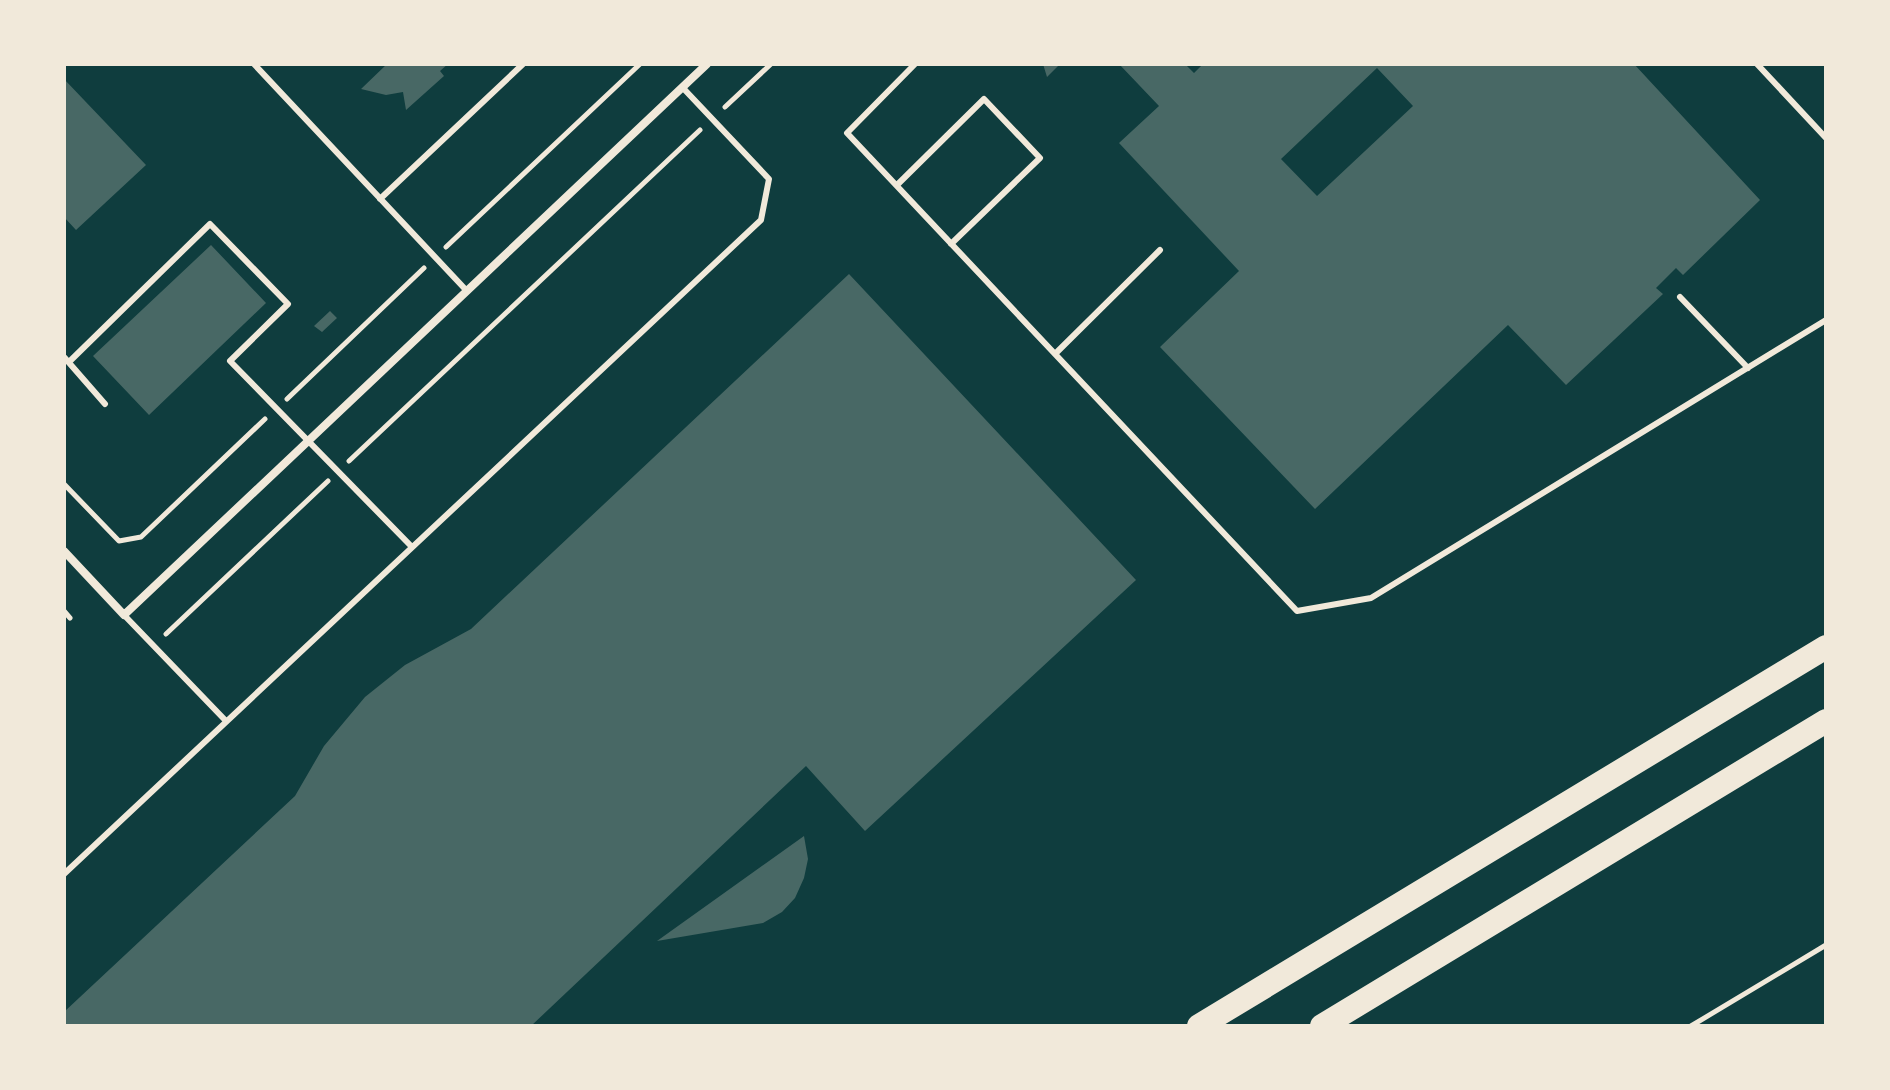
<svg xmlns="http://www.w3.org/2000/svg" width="1890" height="1090" font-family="'Varela Round',sans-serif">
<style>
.building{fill:#486865;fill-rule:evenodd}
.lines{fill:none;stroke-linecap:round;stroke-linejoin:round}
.path{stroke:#f1e9da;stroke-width:5}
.service{stroke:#f1e9da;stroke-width:6}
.minor{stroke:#f1e9da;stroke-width:8}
.motorway{stroke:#f1e9da;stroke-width:24}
</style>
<rect width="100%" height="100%" fill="#0f3d3e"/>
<path class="building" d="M387,64H448L440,71L444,76L406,110L403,92L386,95L361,89Z
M1043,64H1060L1047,77Z
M1119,64H1185L1194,73L1203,64H1634L1760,200L1683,275L1676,268L1656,288L1663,294L1566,385L1508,325L1315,509L1160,347L1239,271L1119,143L1159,106ZM1377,68L1413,106L1317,196L1281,159Z
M64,79L146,165L76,230L64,217Z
M211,245L266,303L149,415L93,356Z
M849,274L1136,580L865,831L806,766L531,1026H64V1012L295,796L324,746L365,697L405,665L471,629Z
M330,311L337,318L322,332L314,326Z
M804,836L808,859L804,878L795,898L782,912L763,923L657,941Z"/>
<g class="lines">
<path class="path" d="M725,107L771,64
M446,247L640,64
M287,399L424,268
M349,461L700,130
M64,484L119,541L141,537L265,419
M64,611L70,618
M166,634L328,481
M1691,1026L1826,945"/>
<path class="service" d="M254,64L466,290
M915,64L847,133L1297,611L1371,598L1826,320
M1757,64L1826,138
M897,185L984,99L1040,158L951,244
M380,199L523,64
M1680,297L1748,368
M1055,354L1160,250
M64,357L105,404
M69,362L210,224L288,304L230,361L412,547
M124,615L226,721
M64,874L761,220L769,179L683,88"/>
<path class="minor" d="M64,551L124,615L707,64"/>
<path class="motorway" d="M1199,1026L1826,647
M1322,1026L1826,721"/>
</g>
<rect width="1890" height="1090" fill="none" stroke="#f1e9da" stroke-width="132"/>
</svg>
